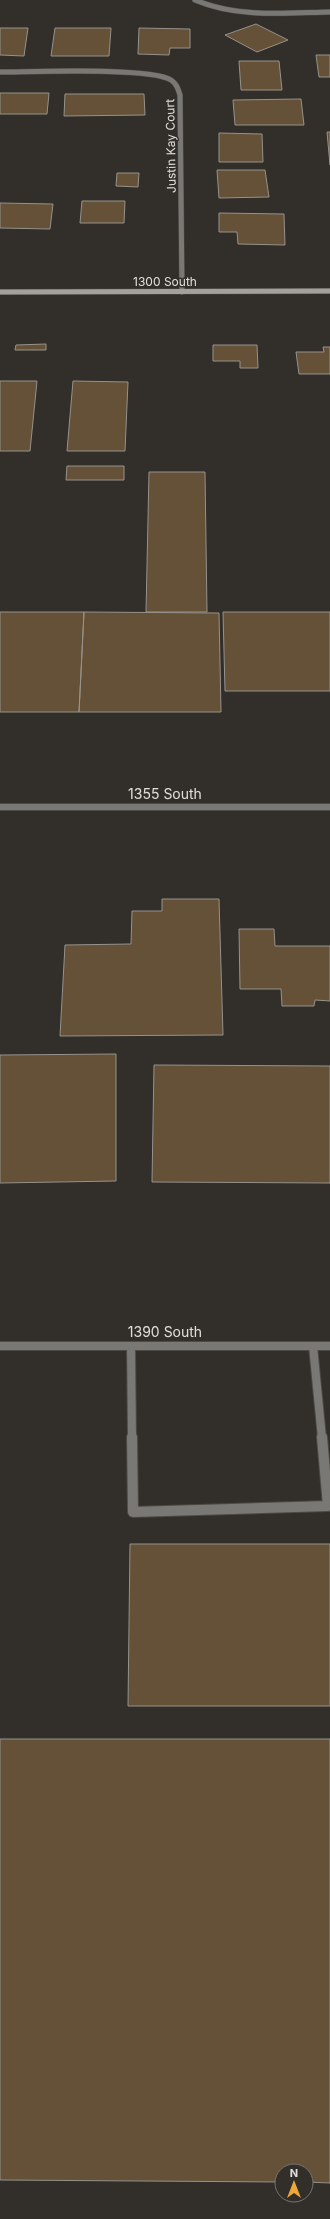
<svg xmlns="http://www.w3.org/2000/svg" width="330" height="2219" font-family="Inter,sans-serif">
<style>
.building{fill:#645137;stroke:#96928c}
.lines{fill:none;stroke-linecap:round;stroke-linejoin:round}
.service-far1-casing{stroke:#4e4a45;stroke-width:10}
.service-casing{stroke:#4e4a45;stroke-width:12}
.minor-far2-casing{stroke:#4e4a45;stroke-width:6}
.minor-far1-casing{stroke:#4e4a45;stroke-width:8}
.minor-casing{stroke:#4e4a45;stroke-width:10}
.secondary-casing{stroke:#4e4a45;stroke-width:6}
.service-far1{stroke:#7a7875;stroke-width:8}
.service{stroke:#7a7875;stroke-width:10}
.minor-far2{stroke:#7a7875;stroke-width:5}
.minor-far1{stroke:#7a7875;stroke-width:6}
.minor{stroke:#7a7875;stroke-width:8}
.secondary{stroke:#a4a19d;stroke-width:5}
.labels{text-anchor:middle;stroke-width:3;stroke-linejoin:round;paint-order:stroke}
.far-street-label{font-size:12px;fill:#e1dedb;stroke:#322e29}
.street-label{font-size:14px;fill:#e1dedb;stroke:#322e29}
</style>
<rect width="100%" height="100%" fill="#322e29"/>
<path class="building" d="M256,24L288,40L257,52L225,35Z
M0,28H28L24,56L0,55Z
M55,28H111L109,56H51Z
M139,28L190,29V48H170L169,55L138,54Z
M316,55H330V77H319Z
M239,61H279L282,90H241Z
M0,93H49L47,114H0Z
M65,94H144L145,115L64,116Z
M301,99L304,125H235L233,100Z
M327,132H330V165Z
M219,133L262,134L263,162H219Z
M217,170H265L269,197L219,198Z
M117,173H139L138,187L116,186Z
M82,201H125L124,223H80Z
M0,203L53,204L50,229L0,228Z
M219,213L284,214L285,245L238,244L237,232H219Z
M46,344V350H15L16,345Z
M213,345H257L258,368H240V361H213Z
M323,347H330V374H299L296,352H324Z
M0,381H37L30,451H0Z
M73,381L128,382L125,451H67Z
M67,466H124V480H66Z
M149,472H205L207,612H146Z
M0,612H84L79,712H0Z
M84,612L219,613L221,712H79Z
M223,612H330V691H225Z
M162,899H219L223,1035L60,1036L65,945L131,944L132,911H162Z
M239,929H274L275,946H330V1001L315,1000L314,1006H282L281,989H240Z
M116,1054V1181L0,1183V1055Z
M154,1065L330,1066V1183L152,1182Z
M130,1544H330V1706H128Z
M0,1739H330V2183L306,2182V2171H282V2182L0,2180Z"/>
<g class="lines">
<g class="service-far1-casing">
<path id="service-far1" d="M131,1346L132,1438
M313,1346L322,1438"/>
</g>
<g class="service-casing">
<path id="service" d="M132,1437L133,1512L328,1506L322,1437"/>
</g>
<g class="minor-far2-casing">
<path id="minor-far2" d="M195,0C237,18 285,13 330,12
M0,72C30,72 151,67 171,80C177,84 178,89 180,95L182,292"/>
</g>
<g class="minor-far1-casing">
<path id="minor-far1" d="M0,807H330"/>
</g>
<g class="minor-casing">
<path id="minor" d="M0,1346H330"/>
</g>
<g class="secondary-casing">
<path id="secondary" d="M0,292L330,291"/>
</g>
<use href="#service-far1" class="service-far1"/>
<use href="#service" class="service"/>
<use href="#minor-far2" class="minor-far2"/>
<use href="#minor-far1" class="minor-far1"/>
<use href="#minor" class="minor"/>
<use href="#secondary" class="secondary"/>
</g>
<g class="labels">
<g class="far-street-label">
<text transform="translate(171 146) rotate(-91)" y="4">Justin Kay Court</text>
<text x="165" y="286">1300 South</text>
</g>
<g class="street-label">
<text x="165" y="799">1355 South</text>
<text x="165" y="1337">1390 South</text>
</g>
</g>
<g transform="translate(294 2183)"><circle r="19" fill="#322e29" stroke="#787470"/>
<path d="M0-3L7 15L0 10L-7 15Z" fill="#eca93a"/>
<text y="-6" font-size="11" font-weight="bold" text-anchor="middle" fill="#e1dedb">N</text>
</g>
</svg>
